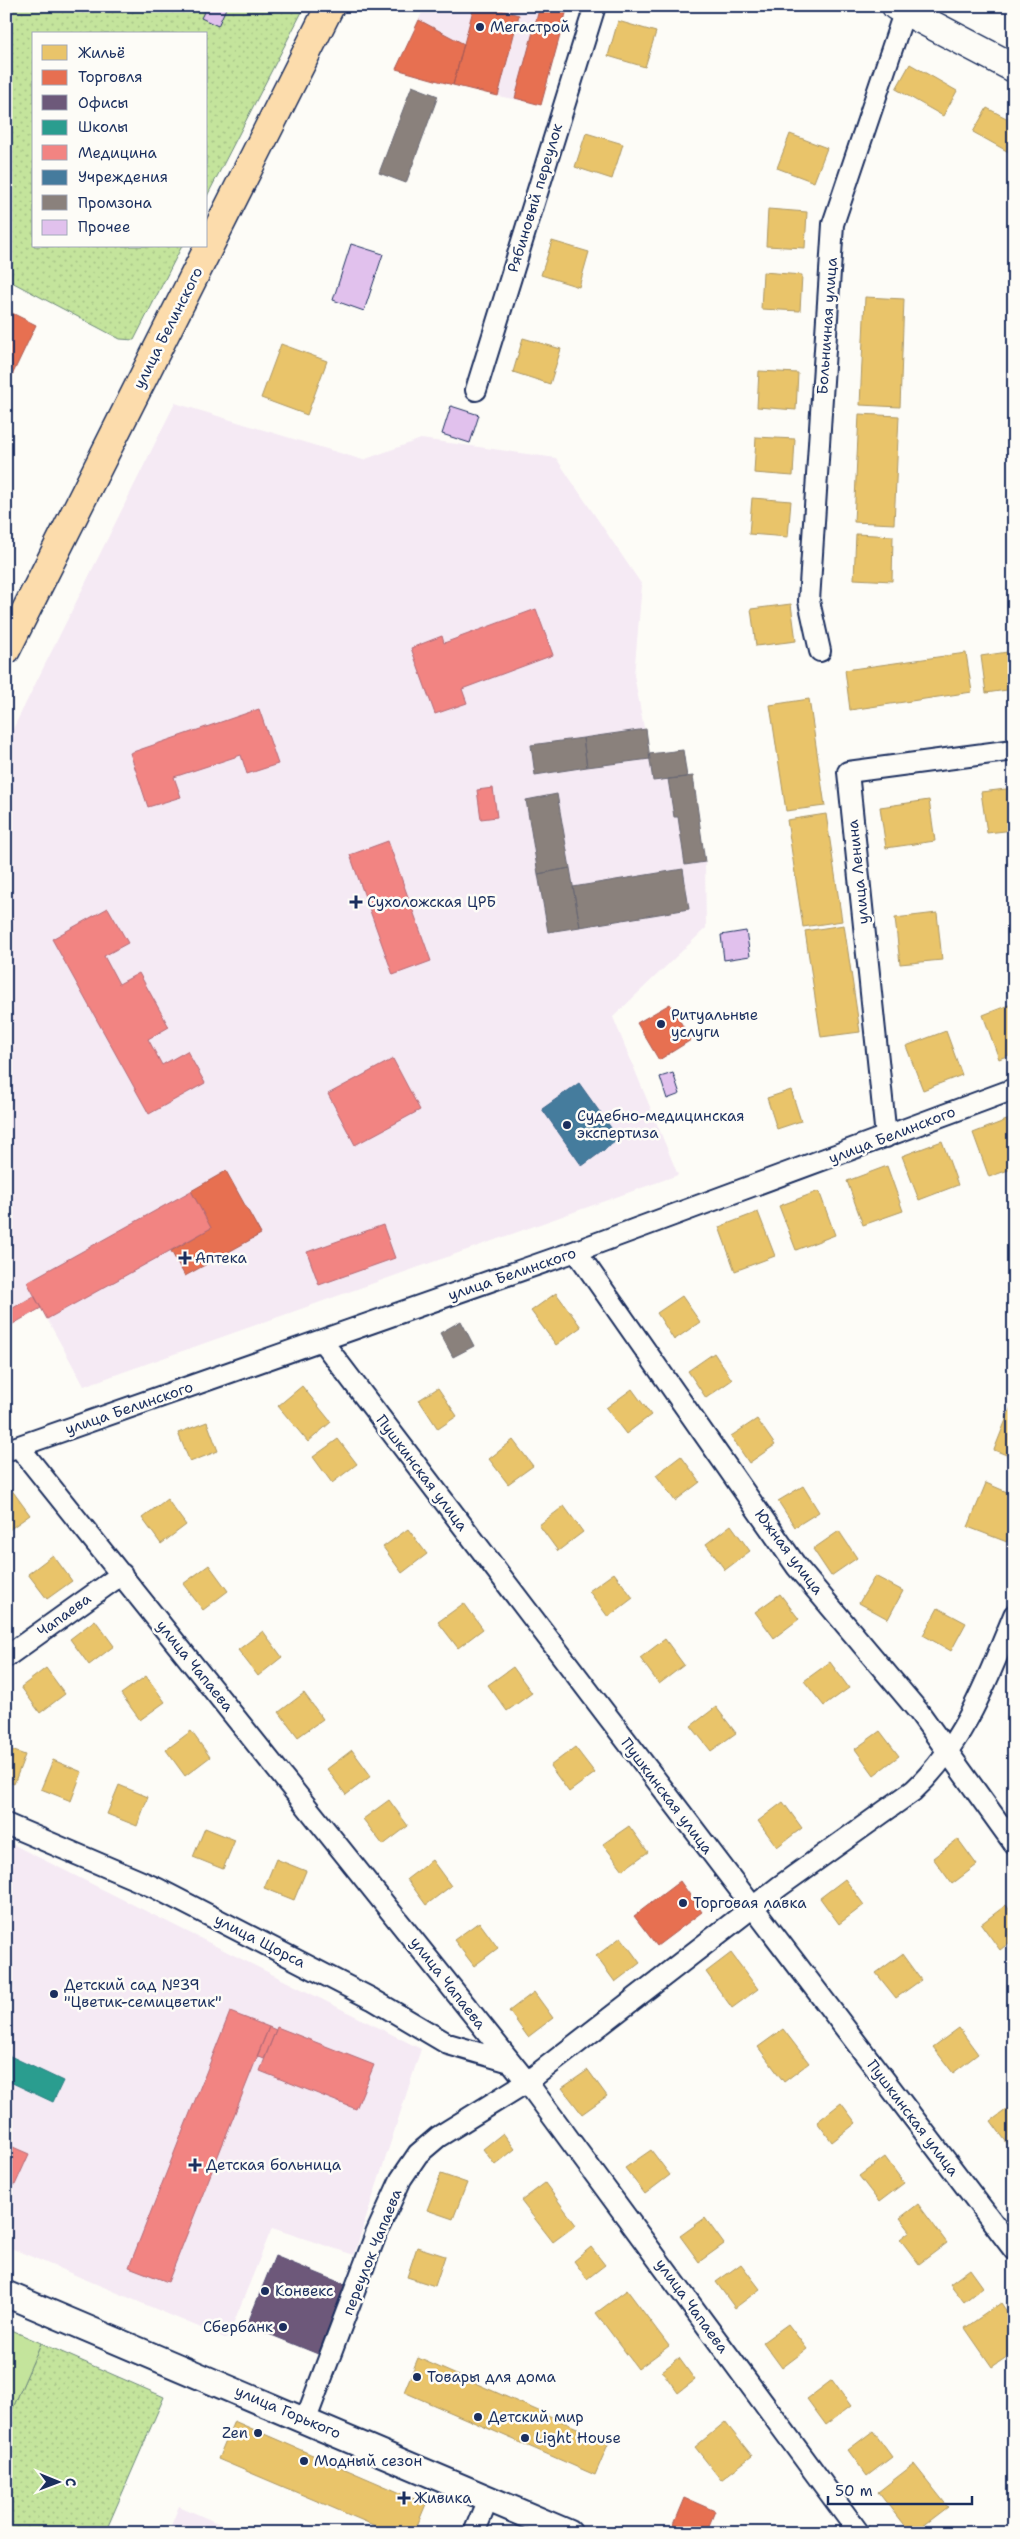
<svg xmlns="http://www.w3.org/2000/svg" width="1020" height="2539" font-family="'Shantell Sans',sans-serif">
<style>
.built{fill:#f5eaf4}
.grass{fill:url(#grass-dots);stroke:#708a7d}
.pitch{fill:#c4e49c;stroke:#708a7d}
.homes{fill:#e9c46a;stroke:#ab9766}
.shops{fill:#e76f51;stroke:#aa5c55}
.offices{fill:#6d597a;stroke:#544c72}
.schools{fill:#2a9d8f;stroke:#267c80}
.health{fill:#f28482;stroke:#b26a77}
.public{fill:#457b9d;stroke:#38648a}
.industry{fill:#8a817c;stroke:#696873}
.building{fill:#e1c1ed;stroke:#1b2f5e}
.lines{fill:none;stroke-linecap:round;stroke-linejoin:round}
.minor-casing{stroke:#1b2f5e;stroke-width:24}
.tertiary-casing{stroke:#1b2f5e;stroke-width:29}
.secondary-casing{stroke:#1b2f5e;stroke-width:31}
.primary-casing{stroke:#1b2f5e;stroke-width:31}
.minor{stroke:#fdfcf7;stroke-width:20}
.tertiary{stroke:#fdfcf7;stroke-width:25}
.secondary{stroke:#fdfcf7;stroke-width:28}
.primary{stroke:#fcdcac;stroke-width:28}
.poi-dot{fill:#1b2f5e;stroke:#fdfcf7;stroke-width:2}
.labels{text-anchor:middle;stroke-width:5;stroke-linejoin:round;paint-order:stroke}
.poi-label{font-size:15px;fill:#1b2f5e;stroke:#fdfcf7;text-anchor:start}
.street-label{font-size:15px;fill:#1b2f5e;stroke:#fdfcf7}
</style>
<defs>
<pattern id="grass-dots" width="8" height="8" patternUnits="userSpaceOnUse" patternTransform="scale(1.25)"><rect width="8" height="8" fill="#c4e49c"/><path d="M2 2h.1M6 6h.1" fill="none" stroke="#a8c489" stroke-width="1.8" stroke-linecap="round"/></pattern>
</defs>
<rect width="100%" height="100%" fill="#fdfcf7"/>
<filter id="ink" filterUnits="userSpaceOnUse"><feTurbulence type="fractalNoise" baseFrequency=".02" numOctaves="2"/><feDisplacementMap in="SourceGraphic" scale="10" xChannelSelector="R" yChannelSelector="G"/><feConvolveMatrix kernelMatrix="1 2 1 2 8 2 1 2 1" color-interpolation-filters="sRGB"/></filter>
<g filter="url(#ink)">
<path class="built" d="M425,6H568L541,105L498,96L396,69Z
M175,403L363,460L421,439L556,458L642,585L634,675L649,754L683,750L687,776H693L705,862L706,928L613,1017L678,1175L84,1386L41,1308L6,1328V743Z
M6,1841L421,2049L354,2255L272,2228L227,2339L6,2246Z
M179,2506L240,2533H168Z"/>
<path class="grass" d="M6,6H305L206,198V34H34V246H182L134,340L120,339L6,279Z
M41,2343L164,2397L105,2533H6V2424Z"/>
<path class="pitch" d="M6,2328L41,2343L6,2424Z"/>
<path class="homes" d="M618,21L656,32L645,67L608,56Z
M910,64L957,91L943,116L896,89Z
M987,108L1014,122V155L973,132Z
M586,133L623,144L612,179L575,167Z
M790,134L827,148L814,182L777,168Z
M768,209L807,212L805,248L766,246Z
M552,241L589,252L579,287L541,275Z
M763,272L802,275L800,311L761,309Z
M865,297L904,299L900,407L860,405Z
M523,338L561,349L550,384L513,372Z
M281,344L327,361L307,415L261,398Z
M759,371L798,373L796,410L757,407Z
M859,414L899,416L894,524L854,522Z
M756,437L795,439L793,476L754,473Z
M752,498L791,501L788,537L749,534Z
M856,534L893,536L892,581L854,579Z
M791,604L796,641L756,646L751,609Z
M1014,651V689L986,693L981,656Z
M966,653L972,692L850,710L845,670Z
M809,699L825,806L786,811L770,705Z
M1014,788V830L987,833L981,792Z
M929,800L935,841L886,848L880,807Z
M826,814L842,921L803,927L787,820Z
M937,913L942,960L900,964L895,918Z
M844,925L860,1032L821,1037L805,931Z
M1014,1003V1053L999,1059L983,1015Z
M946,1031L962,1075L923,1090L906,1046Z
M791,1090L801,1121L777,1129L767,1098Z
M1012,1118L1014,1168L989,1177L973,1133Z
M942,1141L958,1185L919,1200L902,1156Z
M887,1166L903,1211L863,1225L847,1181Z
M819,1191L835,1235L796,1250L779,1206Z
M758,1212L775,1256L735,1271L719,1227Z
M556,1293L581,1327L556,1345L531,1311Z
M682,1296L700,1322L674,1340L657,1313Z
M714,1353L732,1380L706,1398L688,1371Z
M302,1386L331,1422L308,1442L278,1406Z
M438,1388L457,1416L438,1429L419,1400Z
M632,1389L651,1415L626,1434L606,1408Z
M1011,1407H1014V1458L994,1450Z
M757,1419L775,1445L749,1463L731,1436Z
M207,1422L218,1451L190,1462L178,1433Z
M338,1439L357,1464L332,1483L313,1457Z
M513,1440L533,1466L508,1484L489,1459Z
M681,1456L700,1482L675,1501L656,1475Z
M986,1483L1014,1495V1525L1007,1542L968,1527Z
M803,1486L819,1512L795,1527L778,1501Z
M11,1489L30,1515L6,1532V1492Z
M167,1499L186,1525L161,1544L142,1518Z
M564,1506L583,1532L558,1551L539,1525Z
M731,1525L750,1551L725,1570L706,1544Z
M408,1529L427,1554L402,1573L383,1547Z
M839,1531L857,1558L831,1576L813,1549Z
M53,1555L72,1581L47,1599L28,1574Z
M209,1565L228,1591L203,1610L183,1584Z
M614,1573L633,1598L608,1617L589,1591Z
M875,1576L903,1591L888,1619L859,1603Z
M780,1594L799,1619L774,1638L755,1612Z
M464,1603L483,1629L458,1648L438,1622Z
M938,1608L966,1623L951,1651L923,1635Z
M95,1620L114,1646L89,1665L70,1639Z
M263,1631L282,1657L258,1676L238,1650Z
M665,1639L684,1665L659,1684L640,1658Z
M830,1662L849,1688L824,1706L804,1681Z
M513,1667L532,1693L507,1711L488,1685Z
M46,1668L65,1694L40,1713L21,1687Z
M146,1676L165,1702L140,1720L121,1694Z
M304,1693L323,1719L298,1737L279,1712Z
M716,1707L736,1733L711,1751L691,1726Z
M191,1731L210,1757L185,1776L166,1750Z
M880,1731L899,1756L874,1775L855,1749Z
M575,1747L595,1773L569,1792L550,1766Z
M6,1748L25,1755L14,1784L6,1781Z
M352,1750L371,1776L346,1795L327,1769Z
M53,1760L82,1772L71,1801L41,1789Z
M119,1785L148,1797L137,1826L107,1814Z
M389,1800L408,1826L383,1845L363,1819Z
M783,1802L802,1828L777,1847L758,1821Z
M629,1826L648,1852L623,1870L603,1844Z
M205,1828L235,1840L223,1869L193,1857Z
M958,1839L977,1865L952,1884L933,1858Z
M276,1859L306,1871L294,1900L264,1888Z
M432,1860L451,1886L426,1905L407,1879Z
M845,1879L864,1905L839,1924L820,1898Z
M1006,1905L1014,1916V1939L1000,1950L981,1924Z
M479,1922L498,1948L474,1966L454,1940Z
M621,1937L640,1963L615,1982L596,1956Z
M731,1953L758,1989L732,2008L706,1972Z
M902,1954L921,1980L896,1998L876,1973Z
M534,1992L553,2018L528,2037L509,2011Z
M959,2028L978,2054L953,2073L933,2047Z
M783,2029L809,2063L784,2082L758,2047Z
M588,2070L607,2096L582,2114L562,2088Z
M841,2103L856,2123L832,2142L817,2122Z
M1014,2104V2144L1010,2147L991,2121Z
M503,2133L515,2149L495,2165L483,2149Z
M651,2150L670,2175L645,2194L625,2168Z
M885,2157L904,2183L879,2202L859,2176Z
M441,2174L467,2183L453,2219L427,2210Z
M545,2183L576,2225L553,2242L521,2201Z
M918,2204L947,2243L919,2264L900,2239L910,2231L900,2218Z
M705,2218L724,2244L699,2262L680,2236Z
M417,2247L445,2256L435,2286L407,2277Z
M591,2247L605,2265L587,2279L574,2261Z
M741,2264L760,2289L735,2308L716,2282Z
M970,2269L983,2287L964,2302L950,2284Z
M627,2290L669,2346L638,2369L596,2313Z
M1001,2303L1014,2322V2352L992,2367L965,2328Z
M788,2324L807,2349L782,2368L763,2342Z
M418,2358L609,2442L595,2475L404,2392Z
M679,2358L695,2380L678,2393L662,2371Z
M832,2380L851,2406L826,2425L807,2399Z
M234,2421L426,2504L414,2533H392L218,2459Z
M725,2422L752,2456L721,2480L695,2447Z
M873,2431L892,2457L867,2476L848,2450Z
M914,2464L948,2507L914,2533H910L878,2492Z"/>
<path class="shops" d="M474,6H486L519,15L498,96L453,85Z
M540,6H568L541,105L515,98Z
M419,20L464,44L453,85L396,69Z
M6,310L36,325L6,388Z
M670,1004L691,1040L659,1060L637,1023Z
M226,1171L261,1234L185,1276L171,1251L211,1228L191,1191Z
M680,1881L702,1912L657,1946L634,1916Z
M685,2498L715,2511L706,2533H686L673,2527Z"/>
<path class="offices" d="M275,2256L346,2285L318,2354L247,2325Z"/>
<path class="schools" d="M6,2054L63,2081L53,2102L6,2080Z"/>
<path class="health" d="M536,609L553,655L462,689L467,703L435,714L411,648L442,636L444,643Z
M259,709L278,764L247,774L241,755L174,777L181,797L148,807L130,753Z
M493,788L497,817L481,819L477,790Z
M388,841L431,961L393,975L350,855Z
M108,908L128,943L104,956L119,984L139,973L169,1027L148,1039L162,1065L187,1051L205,1083L149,1114L52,939Z
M393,1059L420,1110L355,1145L328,1094Z
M191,1191L211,1228L47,1319L27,1282Z
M383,1225L395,1258L319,1285L307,1252Z
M34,1296L41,1308L6,1328V1312Z
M230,2012L269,2027L168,2282L129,2267Z
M269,2027L276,2030L264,2059L257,2056Z
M277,2027L374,2065L356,2109L260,2071Z
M6,2144L29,2154L15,2185L6,2181Z"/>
<path class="public" d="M579,1083L619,1139L582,1166L542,1109Z"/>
<path class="industry" d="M412,86L438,96L406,183L379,173Z
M646,729L650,759L587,767L583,738Z
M583,738L587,767L535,775L531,745Z
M683,750L687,777L653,781L649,754Z
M693,776L705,862L685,865L678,817H674L668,779Z
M557,794L570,868L538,874L526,800Z
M570,868L580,927L548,932L538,874Z
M683,869L689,909L580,927L573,887Z
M461,1321L474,1346L453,1357L440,1333Z"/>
<path class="building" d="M207,6H227L218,26L201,18Z
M351,244L383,254L364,311L333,300Z
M451,406L479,415L470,443L442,434Z
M746,931L750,956L724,960L721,935Z
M673,1073L680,1094L667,1099L660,1077Z"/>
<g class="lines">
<g class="minor-casing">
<path id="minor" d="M476,390L595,6
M820,651L809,601L833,224L905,10
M886,1137L848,772L1014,750
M576,1251L797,1567L919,1712L1014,1844
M322,1341L1014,2250
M19,1447L527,2082L859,2533
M8,1450L576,1251L1014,1089
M6,1657L122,1574
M6,1824L156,1888L372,1999L448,2044L510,2062
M306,2419L376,2234L401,2179L418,2154L438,2137L527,2082L780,1886L913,1791C964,1744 988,1678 1014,1615
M474,2533L488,2499"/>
</g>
<g class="tertiary-casing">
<path id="tertiary" d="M6,2294L569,2533"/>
</g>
<g class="secondary-casing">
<path id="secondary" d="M896,6L1014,68"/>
</g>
<g class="primary-casing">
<path id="primary" d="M6,650L330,6"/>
</g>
<use href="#minor" class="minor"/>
<use href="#tertiary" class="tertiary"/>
<use href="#secondary" class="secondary"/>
<use href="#primary" class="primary"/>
</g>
</g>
<g class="poi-dot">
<circle cx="480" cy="27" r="5"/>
<path d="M353.5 894.5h5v5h5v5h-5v5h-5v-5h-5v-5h5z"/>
<circle cx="661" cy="1024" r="5"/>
<circle cx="567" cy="1125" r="5"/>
<path d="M182.5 1250.5h5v5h5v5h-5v5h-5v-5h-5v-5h5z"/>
<circle cx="683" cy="1903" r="5"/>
<circle cx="54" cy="1994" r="5"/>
<path d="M192.5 2157.5h5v5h5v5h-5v5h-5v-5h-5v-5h5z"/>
<circle cx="265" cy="2291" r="5"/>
<circle cx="283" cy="2327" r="5"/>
<circle cx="417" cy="2377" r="5"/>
<circle cx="478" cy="2417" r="5"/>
<circle cx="258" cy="2433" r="5"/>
<circle cx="525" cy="2438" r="5"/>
<circle cx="304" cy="2461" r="5"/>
<path d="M401.5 2490.5h5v5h5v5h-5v5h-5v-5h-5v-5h5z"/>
</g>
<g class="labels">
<g class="poi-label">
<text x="490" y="32">Мегастрой</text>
<text x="367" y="907">Сухоложская ЦРБ</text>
<text x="671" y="1020">Ритуальные<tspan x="671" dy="17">услуги</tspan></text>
<text x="577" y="1121">Судебно-медицинская<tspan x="577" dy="17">экспертиза</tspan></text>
<text x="195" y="1263">Аптека</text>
<text x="693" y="1908">Торговая лавка</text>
<text x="64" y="1990">Детский сад №39<tspan x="64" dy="17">"Цветик-семицветик"</tspan></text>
<text x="206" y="2170">Детская больница</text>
<text x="275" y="2296">Конвекс</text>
<text x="273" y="2332" text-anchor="end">Сбербанк</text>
<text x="427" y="2382">Товары для дома</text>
<text x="488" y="2422">Детский мир</text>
<text x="248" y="2438" text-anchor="end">Zen</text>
<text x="535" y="2443">Light House</text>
<text x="314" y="2466">Модный сезон</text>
<text x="414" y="2503">Живика</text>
</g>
<g class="street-label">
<text transform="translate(535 198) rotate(-73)" y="5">Рябиновый переулок</text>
<text transform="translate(827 326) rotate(-86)" y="5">Больничная улица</text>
<text transform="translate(168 328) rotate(-63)" y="5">улица Белинского</text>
<text transform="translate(858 872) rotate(-96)" y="5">улица Ленина</text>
<text transform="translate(892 1135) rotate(-21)" y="5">улица Белинского</text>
<text transform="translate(512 1274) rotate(-19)" y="5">улица Белинского</text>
<text transform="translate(129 1408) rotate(-19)" y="5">улица Белинского</text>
<text transform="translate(422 1473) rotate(53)" y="5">Пушкинская улица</text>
<text transform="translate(789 1552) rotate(53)" y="5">Южная улица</text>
<text transform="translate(64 1615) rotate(-36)" y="5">Чапаева</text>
<text transform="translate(195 1666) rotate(51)" y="5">улица Чапаева</text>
<text transform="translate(667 1796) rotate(53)" y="5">Пушкинская улица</text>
<text transform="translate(260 1941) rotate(27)" y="5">улица Щорса</text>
<text transform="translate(448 1983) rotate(52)" y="5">улица Чапаева</text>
<text transform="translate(913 2118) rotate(53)" y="5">Пушкинская улица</text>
<text transform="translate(372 2252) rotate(-68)" y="5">переулок Чапаева</text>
<text transform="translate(692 2306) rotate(54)" y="5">улица Чапаева</text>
<text transform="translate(288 2412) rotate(23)" y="5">улица Горького</text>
</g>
</g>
<rect width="1020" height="2539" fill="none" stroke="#fdfcf7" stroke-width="25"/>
<rect x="12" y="12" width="995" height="2514" fill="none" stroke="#1b2f5e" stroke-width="2" filter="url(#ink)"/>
<rect x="32" y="32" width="175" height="215" fill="#fdfcf7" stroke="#a3aaba"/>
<rect x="42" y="45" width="25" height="15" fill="#e9c46a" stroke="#a3aaba"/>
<text x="78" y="58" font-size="15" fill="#1b2f5e">Жильё</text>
<rect x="42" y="70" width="25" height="15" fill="#e76f51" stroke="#a3aaba"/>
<text x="78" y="82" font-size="15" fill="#1b2f5e">Торговля</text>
<rect x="42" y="95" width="25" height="15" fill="#6d597a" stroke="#a3aaba"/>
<text x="78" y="108" font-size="15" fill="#1b2f5e">Офисы</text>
<rect x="42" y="120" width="25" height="15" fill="#2a9d8f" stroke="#a3aaba"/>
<text x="78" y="132" font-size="15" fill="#1b2f5e">Школы</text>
<rect x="42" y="145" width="25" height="15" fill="#f28482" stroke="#a3aaba"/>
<text x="78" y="158" font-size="15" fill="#1b2f5e">Медицина</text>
<rect x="42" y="170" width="25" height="15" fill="#457b9d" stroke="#a3aaba"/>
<text x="78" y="182" font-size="15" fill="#1b2f5e">Учреждения</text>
<rect x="42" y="195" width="25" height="15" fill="#8a817c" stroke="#a3aaba"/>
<text x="78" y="208" font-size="15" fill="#1b2f5e">Промзона</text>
<rect x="42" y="220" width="25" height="15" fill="#e1c1ed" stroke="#a3aaba"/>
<text x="78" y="232" font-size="15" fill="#1b2f5e">Прочее</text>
<g transform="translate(58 2482) rotate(91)" stroke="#fdfcf7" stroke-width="4" paint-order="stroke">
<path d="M0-4L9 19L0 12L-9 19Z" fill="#1b2f5e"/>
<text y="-8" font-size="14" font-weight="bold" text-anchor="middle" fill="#1b2f5e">С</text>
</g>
<path d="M828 2496v8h144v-8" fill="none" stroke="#1b2f5e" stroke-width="2.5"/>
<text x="835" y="2496" font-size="15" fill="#1b2f5e" stroke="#fdfcf7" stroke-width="4" paint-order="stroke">50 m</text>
</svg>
